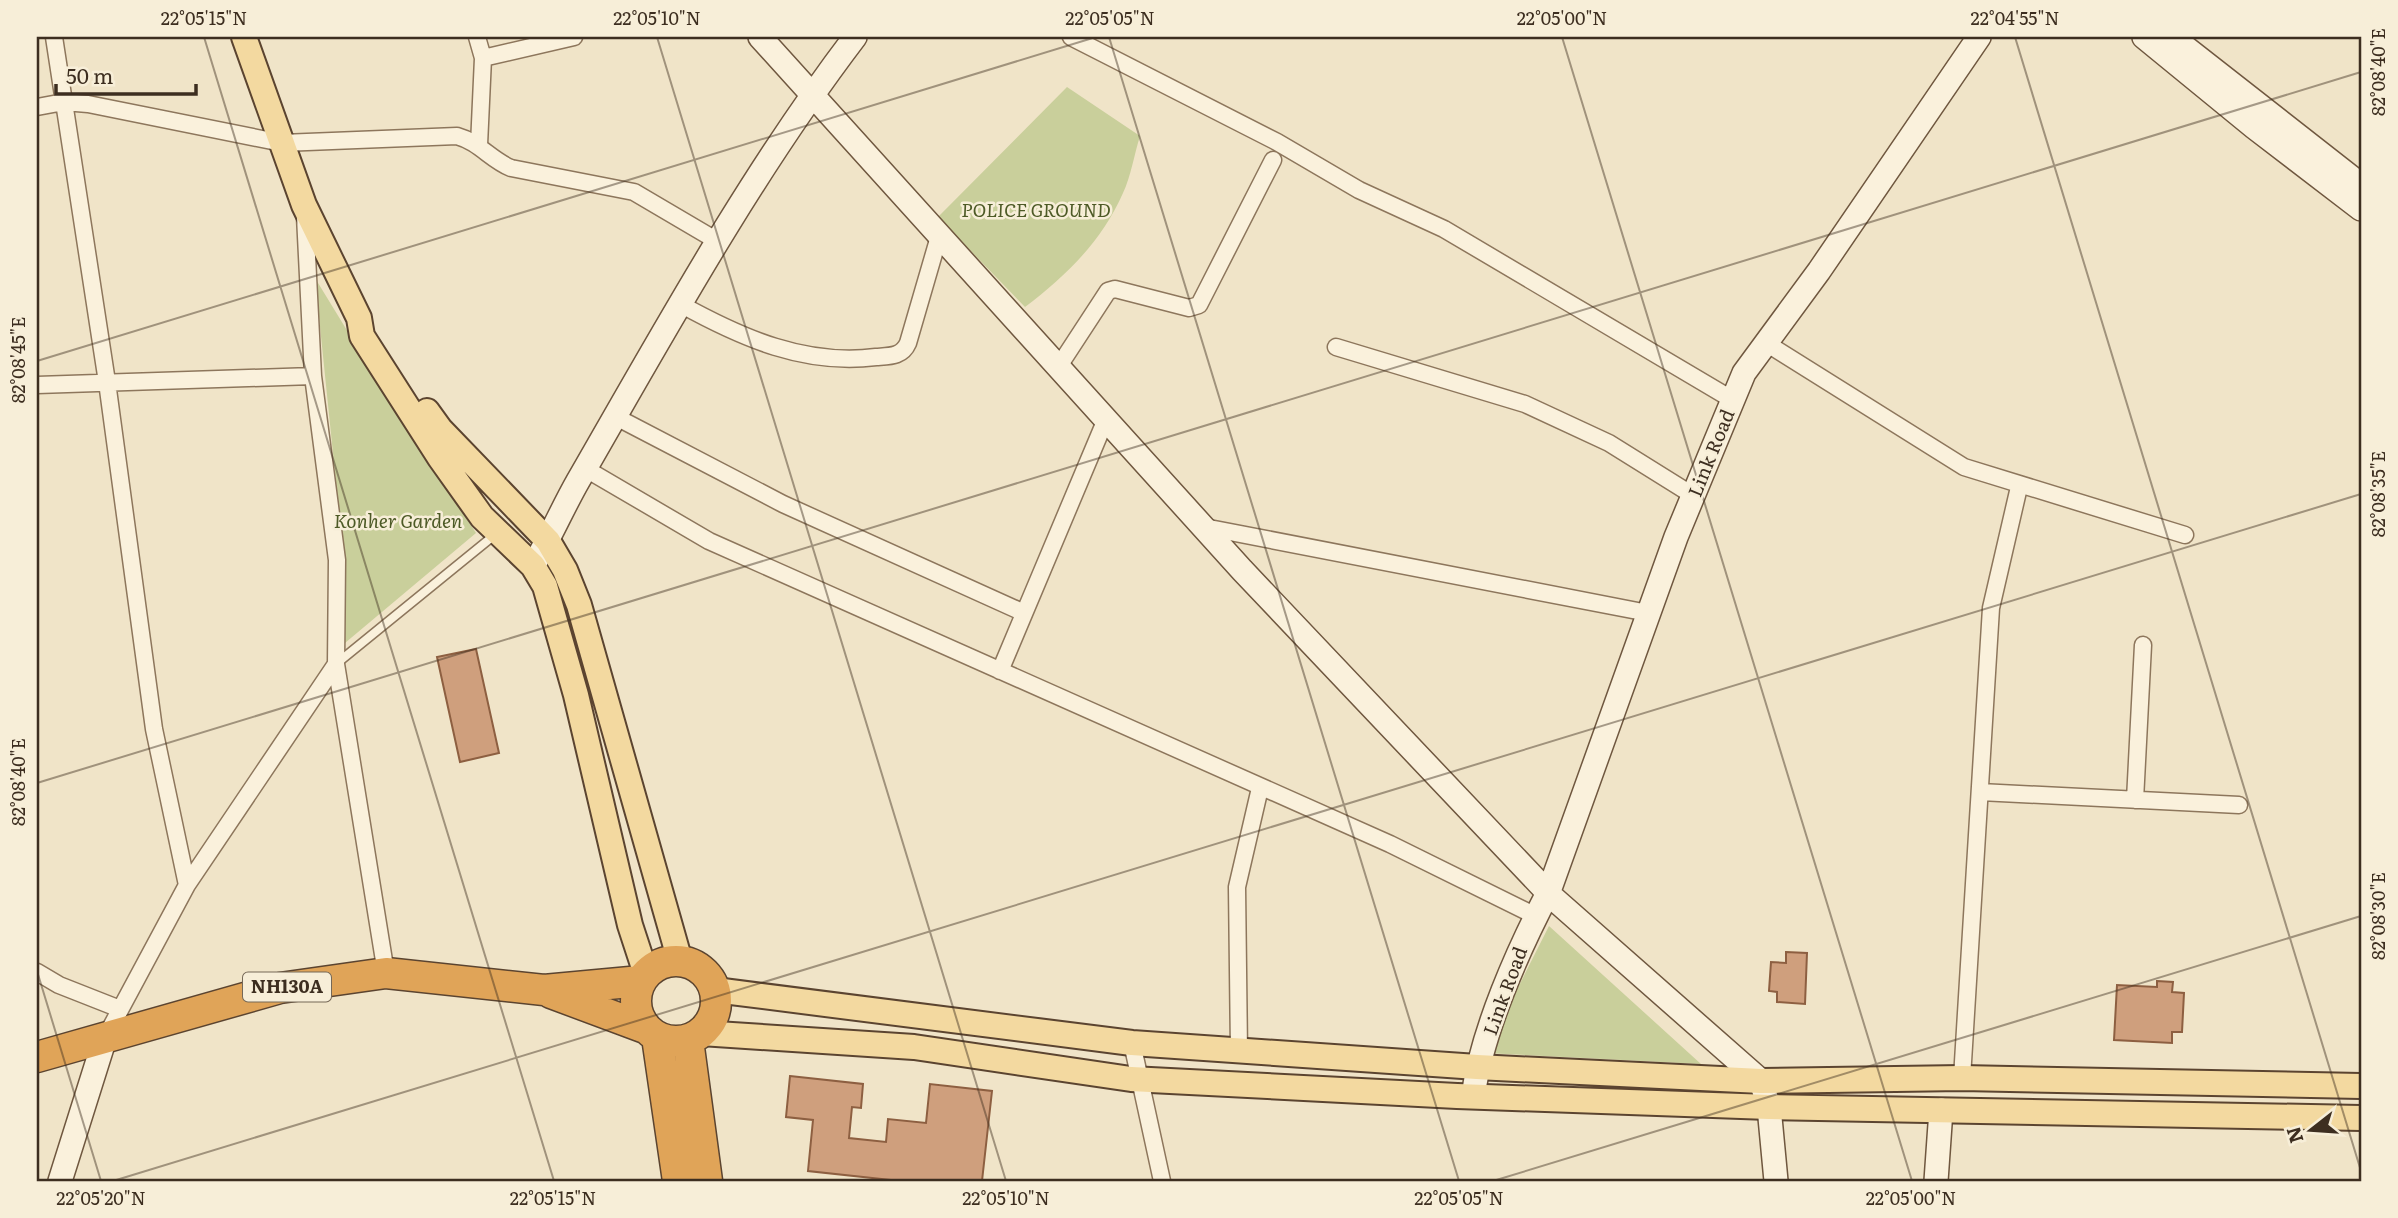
<svg xmlns="http://www.w3.org/2000/svg" width="2398" height="1218" font-family="Literata,serif">
<style>
.green{fill:#c9cf9b}
.building{fill:#cf9f7d;stroke:#8d5f41;stroke-width:2}
.lines{fill:none;stroke-linecap:round;stroke-linejoin:round}
.lane-casing{stroke:#8d765c;stroke-width:11}
.street-casing{stroke:#8d765c;stroke-width:19}
.secondary-casing{stroke:#6f573f;stroke-width:26}
.primary-casing{stroke:#5b4430;stroke-width:28}
.highway-casing{stroke:#5b4430;stroke-width:33}
.lane{stroke:#faf1dc;stroke-width:8}
.street{stroke:#faf1dc;stroke-width:16}
.secondary{stroke:#faf1dc;stroke-width:23}
.primary{stroke:#f3d9a0;stroke-width:24}
.highway{stroke:#e0a458;stroke-width:30}
.ticks{fill:none;stroke:#3d2e20;stroke-width:2;stroke-opacity:0.45}
.labels{text-anchor:middle;stroke-width:5;stroke-linejoin:round;paint-order:stroke}
.shield{fill:#f7eed8;stroke:#756857;stroke-width:2}
.shield-label{font-size:18px;font-weight:bold;fill:#3d2e20}
.park-label{font-size:19px;font-style:italic;fill:#4d5a26;stroke:#f7eed8}
.street-label{font-size:19px;fill:#3d2e20;stroke:#f7eed8}
.neatline{fill:none;stroke:#3d2e20;stroke-width:2.5}
.ticks-label{font-size:18px;text-anchor:middle;fill:#3d2e20}
</style>
<rect width="100%" height="100%" fill="#f0e4c8"/>
<path class="green" d="M1067,87L1140,136C1134,155 1131,176 1123,193C1102,241 1066,276 1025,307L938,217Z
M315,278L403,422L476,533L345,643L338,502Z
M1549,926L1701,1064L1485,1053Z"/>
<path class="building" d="M476,649L499,753L460,762L437,657Z
M1786,952L1807,953L1805,1004L1777,1002V992L1769,991L1771,962L1786,963Z
M2157,981L2173,982L2172,992L2184,993L2182,1032H2172V1043L2114,1040L2117,985L2157,987Z
M790,1076L863,1084L861,1108L852,1107L849,1138L886,1142L888,1119L926,1123L930,1084L992,1091L982,1181H900L808,1171L813,1120L786,1117Z"/>
<g class="lines">
<g class="lane-casing">
<path id="lane" d="M336,664L497,533"/>
</g>
<g class="street-casing">
<path id="street" d="M54,37L107,382L154,729L187,885
M477,37L483,58L479,145
M1071,37L1277,142L1359,190L1444,229L1733,400
M483,58L574,37
M37,107L64,102L88,104L282,143L457,136C479,142 491,160 511,168L634,192L719,242
M682,305C742,338 805,366 876,357C889,356 902,357 908,343L940,233
M1766,343L1964,467L2185,535
M1336,347L1525,404L1609,443L1694,496
M1059,366L1108,291L1115,289L1189,308L1199,305L1273,160
M37,385L313,376
M616,417L783,504L1022,612
M586,469L709,541L1390,844L1536,916
M1204,527L1648,613
M336,664L386,973
M1000,671L1106,419
M1980,792L2239,805
M2135,800L2143,645
M37,972L59,985L120,1009
M105,1038L187,885L336,664L337,560L313,376L305,216
M1132,1043L1162,1181
M1239,1052L1237,887L1260,788
M1962,1078L1991,608L2019,487"/>
</g>
<g class="secondary-casing">
<path id="secondary" d="M760,37L1242,570L1552,897L1761,1081L1769,1107L1776,1181
M2144,37L2254,127L2361,209
M2172,37L2361,185
M533,566C550,538 562,509 578,481C665,330 750,175 855,37
M1473,1096C1482,1031 1518,950 1549,891L1676,537L1744,373L1819,271L1979,37
M60,1181L105,1038
M1936,1181L1941,1110"/>
</g>
<g class="primary-casing">
<path id="primary" d="M244,37L304,205L359,318L362,336L440,458L482,517L533,566L545,586L576,695L630,925L646,974
M427,411L440,429L548,541L565,570L579,605L680,961
M715,990L1132,1043L1477,1067L1761,1081L1962,1078L2361,1086
M701,1033L914,1047L1131,1079L1457,1096L1769,1107L2361,1118"/>
</g>
<g class="highway-casing">
<path id="highway" d="M636 1001a40 40 0 1 1 80 0a40 40 0 1 1-80 0Z
M551,993L645,1028
M657,1037L678,1181
M688,1040L707,1181
M37,1057L280,988L386,973L544,990L641,981"/>
</g>
<use href="#lane" class="lane"/>
<use href="#street" class="street"/>
<use href="#secondary" class="secondary"/>
<use href="#primary" class="primary"/>
<use href="#highway" class="highway"/>
</g>
<path class="ticks" d="M204,37L554,1181M657,37L1006,1181M1109,37L1459,1181M1562,37L1912,1181M2015,37L2361,1171M37,361L1096,37M37,783L2361,72M37,971L101,1181M113,1181L2361,494M1493,1181L2361,916"/>
<g class="labels">
<rect class="shield" x="243" y="972.5" width="88" height="29" rx="5"/>
<g class="shield-label">
<text x="287" y="993">NH130A</text>
</g>
<g class="park-label">
<text x="1036" y="217">POLICE GROUND</text>
<text x="398" y="528">Konher Garden</text>
</g>
<g class="street-label">
<text transform="translate(1711 453) rotate(-68)" y="7">Link Road</text>
<text transform="translate(1505 991) rotate(-70)" y="7">Link Road</text>
</g>
</g>
<rect width="2398" height="1218" fill="none" stroke="#f7eed8" stroke-width="77"/>
<g transform="translate(2311 1130) rotate(253)" stroke="#f7eed8" stroke-width="5" paint-order="stroke">
<path d="M0-5L12 26L0 18L-12 26Z" fill="#3d2e20"/>
<text y="-10" font-size="19" font-weight="bold" text-anchor="middle" fill="#3d2e20">N</text>
</g>
<path d="M56 84v10h140v-10" fill="none" stroke="#3d2e20" stroke-width="3.5"/>
<text x="66" y="84" font-size="21" fill="#3d2e20" stroke="#f7eed8" stroke-width="5" paint-order="stroke">50 m</text>
<rect x="38" y="38" width="2322" height="1142" class="neatline"/>
<g class="ticks-label">
<text x="204" y="25">22°05'15"N</text>
<text x="657" y="25">22°05'10"N</text>
<text x="1110" y="25">22°05'05"N</text>
<text x="1562" y="25">22°05'00"N</text>
<text x="2015" y="25">22°04'55"N</text>
<text transform="translate(2379 72) rotate(-90)" y="6">82°08'40"E</text>
<text transform="translate(19 360) rotate(-90)" y="6">82°08'45"E</text>
<text transform="translate(2379 494) rotate(-90)" y="6">82°08'35"E</text>
<text transform="translate(19 782) rotate(-90)" y="6">82°08'40"E</text>
<text transform="translate(2379 916) rotate(-90)" y="6">82°08'30"E</text>
<text x="101" y="1205">22°05'20"N</text>
<text x="553" y="1205">22°05'15"N</text>
<text x="1006" y="1205">22°05'10"N</text>
<text x="1459" y="1205">22°05'05"N</text>
<text x="1911" y="1205">22°05'00"N</text>
</g>
</svg>
